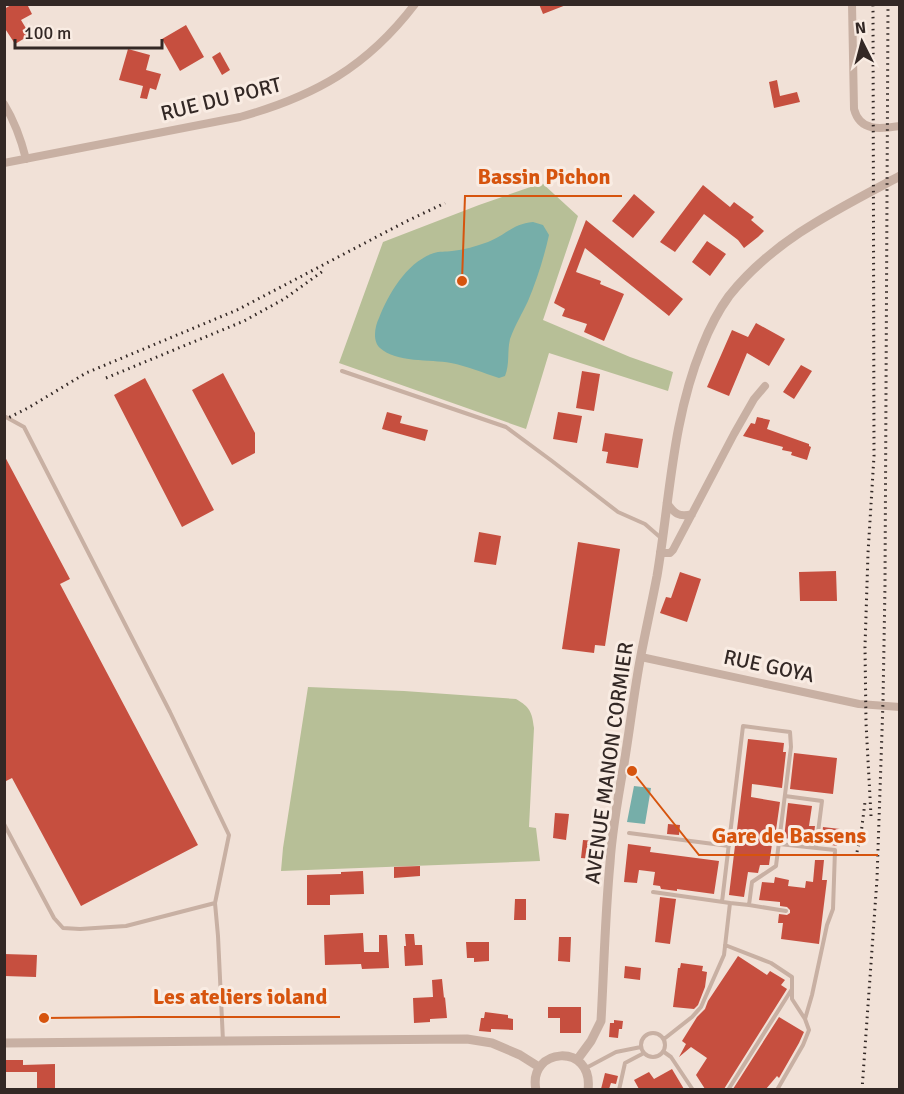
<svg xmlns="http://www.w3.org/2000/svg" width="904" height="1094" font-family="Signika,sans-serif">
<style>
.green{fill:#b7bf97}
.water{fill:#76aea9}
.building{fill:#c64f3f}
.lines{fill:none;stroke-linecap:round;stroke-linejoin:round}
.service{stroke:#c8b0a3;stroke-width:4}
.minor{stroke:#c8b0a3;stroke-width:8}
.tertiary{stroke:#c8b0a3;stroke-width:9}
.rail{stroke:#332825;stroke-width:3;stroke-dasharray:1.5 4.5;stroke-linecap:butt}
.labels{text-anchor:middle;stroke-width:6;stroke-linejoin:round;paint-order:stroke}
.street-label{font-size:21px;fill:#332825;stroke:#f9ece3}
.leader{fill:none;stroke:#d6540e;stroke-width:2}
.callout-dot{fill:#d6540e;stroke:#f9ece3;stroke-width:2}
.callout-label{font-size:22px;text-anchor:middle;font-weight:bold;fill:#d6540e;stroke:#f9ece3;stroke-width:6;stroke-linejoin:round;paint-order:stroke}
</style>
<rect width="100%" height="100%" fill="#f1e1d7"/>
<path class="green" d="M542,183L578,216L543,320L630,357L673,372L668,391L549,353L526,429L339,363L383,242L479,205Z
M308,687L404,691L516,699C530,707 532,712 534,728L529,827L536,828L540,861L281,871L283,848Z"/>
<path class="water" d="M533,222L543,225L549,235C544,257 537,280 528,301C522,314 515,325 510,339C507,351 510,364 505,376L499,378C483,373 467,366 451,363C430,359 396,363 380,348C372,341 375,326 379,318C389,293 407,262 434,253C439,251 446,252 452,251C464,250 476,246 488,242C506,235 512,224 533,222Z
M634,786L651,788L645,824L627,822Z"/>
<path class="building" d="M13,4H27L32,14L21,20L30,35L15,44L4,27V9Z
M539,4H566V5L543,14Z
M186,25L204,57L180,71L162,39Z
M128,49L150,55L146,70L161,74L156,90L150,88L147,99L140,98L143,86L119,80Z
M220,52L230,70L222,75L212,57Z
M777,80L780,96L797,92L800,102L774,108L769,82Z
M703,185L730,207L734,202L754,217L751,220L764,231L758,237L744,248L738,240L704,214L675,252L660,242Z
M634,194L655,212L633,238L612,221Z
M586,220L683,299L669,316L585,248L576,272L601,281L600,284L624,294L604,341L584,332L587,324L562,316L565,309L554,303Z
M707,241L726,254L710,276L692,262Z
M756,323L785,339L769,366L747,353L729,396L707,387L732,330L748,337Z
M801,365L812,371L794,399L783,392Z
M582,371L600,374L594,411L576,408Z
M223,373L255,433V453L232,465L192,390Z
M145,378L214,510L182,527L114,395Z
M387,412L402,416L400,423L428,430L425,441L382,429Z
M558,412L582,416L577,443L553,439Z
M757,417L770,420L767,429L809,444V446L811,447L807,460L791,455L792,452L782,450L783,447L743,436L751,423L755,424Z
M605,433L643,439L638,468L606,463L608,452L602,451Z
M4,455L70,579L60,584L198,845L81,906L12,778L4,782Z
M479,532L501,536L496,565L474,562Z
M578,542L620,549L605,646L595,645L594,653L562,649Z
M836,571L837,601H800L799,572Z
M680,572L701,579L687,622L660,613L666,597L671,598Z
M748,739L784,743L783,752H786L782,788L752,784L751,797L780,802L775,837H773L769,865H760L758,873L748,872L744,897L729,895Z
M794,753L837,758L833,794L790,789Z
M788,803L812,806L809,826H815L813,842L784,838Z
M555,813L569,814L566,840L553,838Z
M668,824L680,825L679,835L667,834Z
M823,827L840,829L837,846L821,843Z
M583,840L595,841L593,859L581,858Z
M628,844L651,847L650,852L719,861L714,894L677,889V891L661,889L660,886L653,885L655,872L639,870L637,883L624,882Z
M815,860H824L822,880H827L819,944L781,939L783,923H778L779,914L787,915L790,913V910L787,907L780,906V902L759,900L762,882L774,883L775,877L789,880L788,886L805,888L806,881L813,882Z
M420,866V876L394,878V867Z
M363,871L364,894L330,895V905H307V875L341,874V872Z
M660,897L676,899L670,944L655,942Z
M515,899H526V920H514Z
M363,933L364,952H379V935H387L389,968L362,969L361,964L325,965L324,935Z
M405,934H414L415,945H422L423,965L405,966L404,946H406Z
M559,937H571L570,962L558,961Z
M466,942H489V961L474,962V958H467Z
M4,954L37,955L36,977L4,976Z
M738,956L767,975L770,971L785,980L781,985L787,989L724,1089H705L696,1075L707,1058L691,1047L679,1057L686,1044L682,1041L697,1017L705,1009L708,1001Z
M681,963L703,966L702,971L707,972L705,987L698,1005L694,1009L673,1007L678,968H680Z
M625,966L641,968L640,980L624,978Z
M442,979L444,998L445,997L447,1018L430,1019V1022L414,1023L413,998L433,997L432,980Z
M548,1007H581V1033H560V1018H548Z
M485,1012L508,1015V1018L513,1019V1030L491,1029V1032L479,1031L481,1018H484Z
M779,1017L804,1032L799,1043L779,1078L777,1076L766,1089H733Z
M614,1020L623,1021L622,1029H619L618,1038L609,1037L610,1023H614Z
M4,1060H23V1065L55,1064V1089H37V1072H4Z
M672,1069L684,1089H639L634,1080L649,1072L654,1079Z
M605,1073L618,1076L616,1084L611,1083L609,1089H601Z"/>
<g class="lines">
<path class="service" d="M342,371L506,427L552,461L618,512L645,524L661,538
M4,416L24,427L170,712L229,835L215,903L218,936L223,1041
M785,796L822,801L816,848
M4,824L54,918L63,928L80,929L126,926L215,903
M629,833L729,846
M779,844L835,850L833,909L827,925L812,995L805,1019
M653,892L730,903L724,955L701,1007L692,1017L664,1039
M722,902L743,726L790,732L791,747L776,866L752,882L749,905L730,903
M749,905L786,911
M725,945L771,963L792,977V999L805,1019L809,1030L803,1045L777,1090
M641 1045a12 12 0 1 1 24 0a12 12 0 1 1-24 0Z
M664,1052L671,1057L693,1090
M586,1068L616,1052L641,1047
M619,1090L625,1063L644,1053
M728,1090L792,989"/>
<path class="minor" d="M852,4L854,109C860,132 880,129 900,126
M4,104C15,122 21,139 26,159
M4,163L240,117C315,96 367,67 415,4
M667,503C674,513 679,518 692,514
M660,553H670L673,550L734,434L754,399L765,386
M641,657L859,704L900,707"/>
<path class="tertiary" d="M4,1043L467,1039L492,1043L520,1055L539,1067
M577,1060L591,1041L601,1021C604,968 605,916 610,863C612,830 618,797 624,764C630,728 634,691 641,655C646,629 652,602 657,576C670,499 672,420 702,347C709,329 718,311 729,296C773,240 838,209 900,176
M536,1090C527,1047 594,1042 588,1090"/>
<path class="rail" d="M106,378L244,321L284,299L323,271
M4,420L28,408L86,373L237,310L405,222L445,203
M871,816L866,723L865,647L868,553L874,456L873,4
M857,852L861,834L865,802
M862,1090L877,879L883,702L885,585L888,4"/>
</g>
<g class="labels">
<g class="street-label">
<text transform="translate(221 99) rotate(-14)" y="7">RUE DU PORT</text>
<text transform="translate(769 666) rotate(12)" y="7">RUE GOYA</text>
<text transform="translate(609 763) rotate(-82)" y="7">AVENUE MANON CORMIER</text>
</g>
</g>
<path class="leader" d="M462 281L465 196H622M632 771L699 855H878M44 1018L141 1017H340"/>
<g class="callout-dot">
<circle cx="462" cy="281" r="6"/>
<circle cx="632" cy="771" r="6"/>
<circle cx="44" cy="1018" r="6"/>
</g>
<g class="callout-label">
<text x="544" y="184">Bassin Pichon</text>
<text x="789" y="843">Gare de Bassens</text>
<text x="240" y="1004">Les ateliers ioland</text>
</g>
<rect width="904" height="1094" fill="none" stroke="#332825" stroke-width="12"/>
<g transform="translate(862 42) rotate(354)" stroke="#f9ece3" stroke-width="4.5" paint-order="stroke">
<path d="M0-4.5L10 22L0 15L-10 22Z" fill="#332825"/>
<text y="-9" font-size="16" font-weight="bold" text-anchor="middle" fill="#332825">N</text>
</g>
<path d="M15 39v9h147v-9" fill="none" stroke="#332825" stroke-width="3"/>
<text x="24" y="39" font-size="18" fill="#332825" stroke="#f9ece3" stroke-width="4.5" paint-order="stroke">100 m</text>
</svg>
